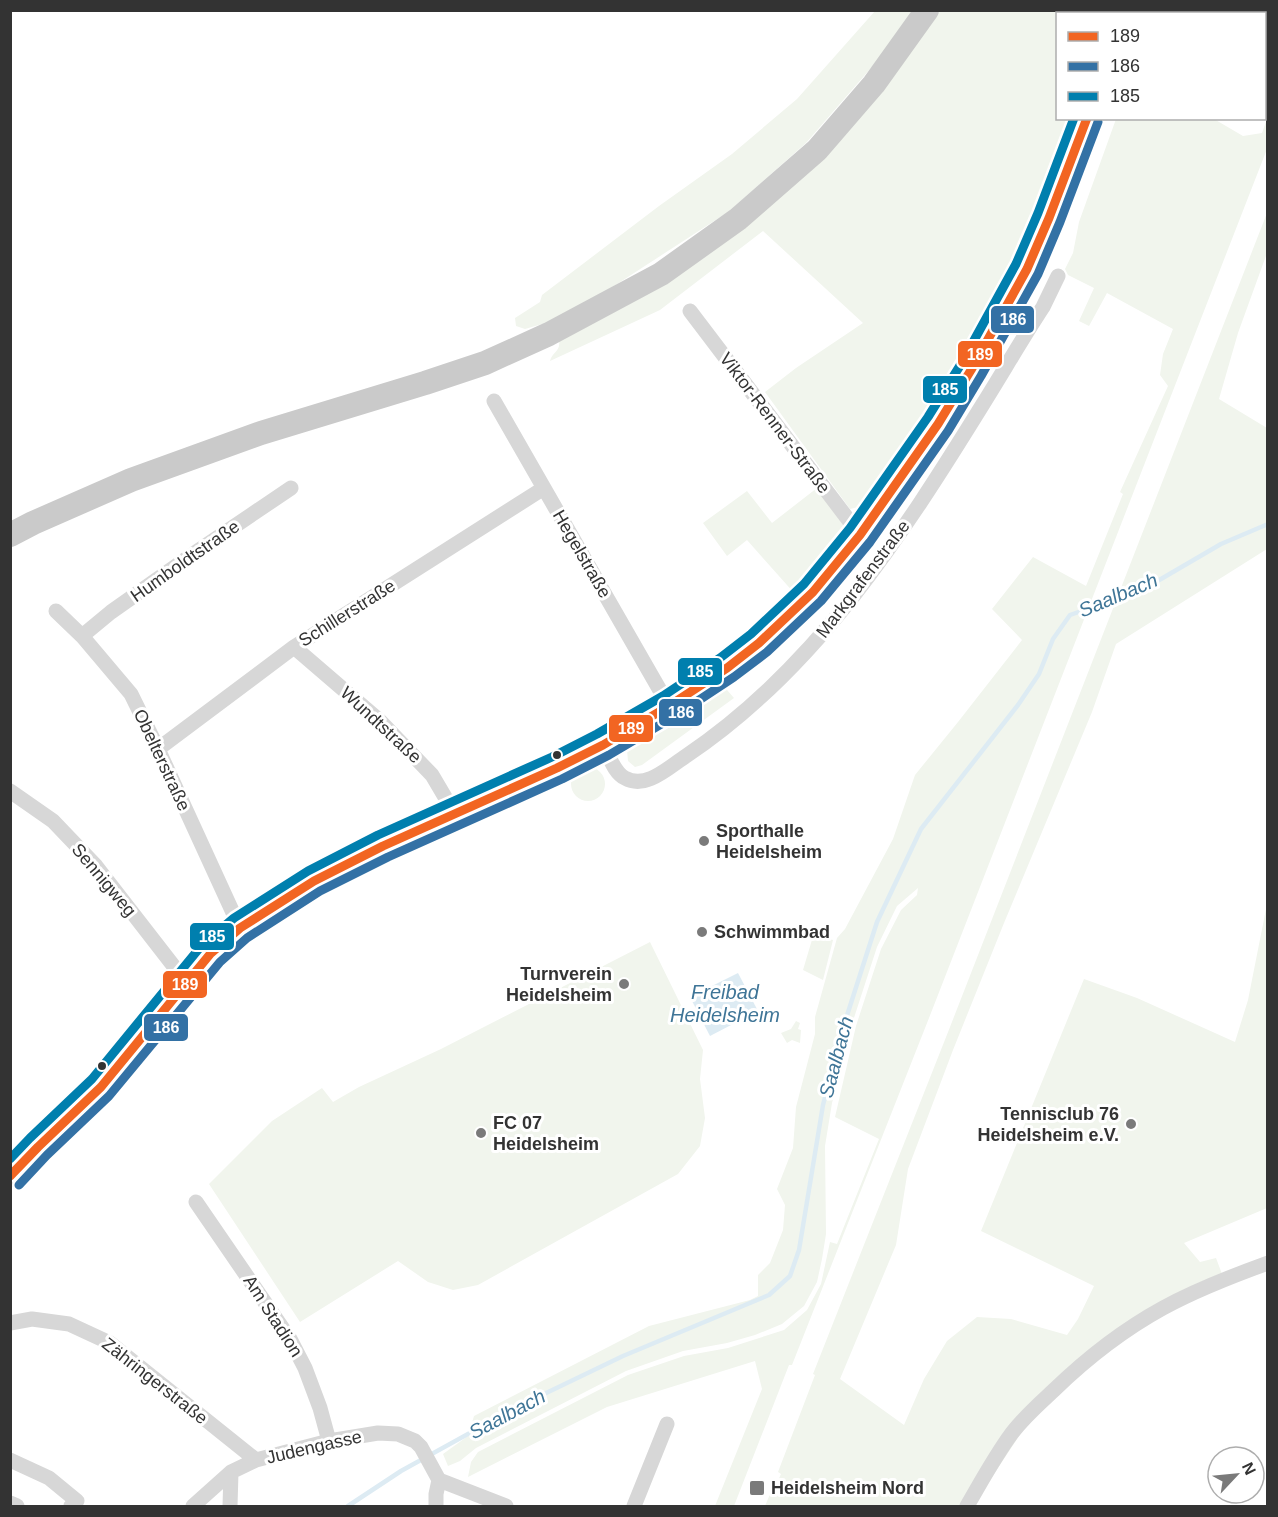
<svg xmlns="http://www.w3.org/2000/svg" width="1278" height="1517" font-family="Arial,sans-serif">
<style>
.green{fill:#f1f5ed}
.water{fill:#ddebf3}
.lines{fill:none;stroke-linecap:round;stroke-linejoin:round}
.stream{stroke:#ddebf3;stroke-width:4.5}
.minor{stroke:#d7d7d7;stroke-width:15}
.tertiary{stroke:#d7d7d7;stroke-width:20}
.primary{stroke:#cacaca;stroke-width:24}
.bus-1-casing{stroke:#fff;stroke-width:14}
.bus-2-casing{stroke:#fff;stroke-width:14}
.bus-3-casing{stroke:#fff;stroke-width:14}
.bus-1{stroke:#f26522;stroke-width:9}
.bus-2{stroke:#3371a5;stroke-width:9}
.bus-3{stroke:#007fae;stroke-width:9}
.bus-dot{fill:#333;stroke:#fff;stroke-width:2}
.poi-dot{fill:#7a7a7a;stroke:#fff;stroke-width:2}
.labels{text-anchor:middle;stroke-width:6;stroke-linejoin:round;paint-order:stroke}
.street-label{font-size:18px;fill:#333;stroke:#fff}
.poi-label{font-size:18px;font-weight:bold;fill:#333;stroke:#fff;text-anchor:start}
.water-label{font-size:20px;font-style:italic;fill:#3f7597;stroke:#fff}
.line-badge{stroke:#fff;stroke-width:2}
.badge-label{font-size:16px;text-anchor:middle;font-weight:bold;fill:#fff}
</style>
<rect width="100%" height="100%" fill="#fff"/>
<path class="green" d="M875,11H916L890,46L806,143L728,212L594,299L549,322L525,329L516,326L515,318L540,302L542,295L659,206L732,154L797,99Z
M939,11H1098V13L1058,14V118L1080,119L1020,266L934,415L876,499L867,505L850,509L765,392L796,368L863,323L763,231L660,310L550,361C552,352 561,351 559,341L695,263Z
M1116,119H1214L1243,136L1262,133L1267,119V149L929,1018L792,1365H789L734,1506H715L762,1389L755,1361L607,1407L468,1477L471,1462L478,1452L628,1375L684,1356L728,1348L784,1330L807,1310L821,1284L830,1242L837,1244L879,1139L835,1117L856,1026L881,949L901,910L917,895L918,888L897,906L877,947L852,1024L832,1103L825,1146L826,1234L822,1259L817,1282L804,1306L782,1324L755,1335L727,1343L683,1351L626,1371L476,1448L460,1461L448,1466L443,1454L468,1436L474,1416L649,1326L750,1300L758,1296V1275L770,1263L783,1230L785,1205L777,1189L793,1148L796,1107L815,1034V1017L837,938L845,929L893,839L915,775L958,722L1022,640L992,609L1033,557L1086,586L1123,494L1120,492L1168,386L1160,375L1163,354L1173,329L1107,293L1089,326L1079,321L1094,288L1068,275L1065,269L1073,253L1079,222Z
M1267,213V253L1238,333L1219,399L1267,428V549L1116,644L1092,712L1004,923L953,1050L908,1169L896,1245L840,1379L904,1425L924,1379L947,1341L977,1317L1011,1319L1067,1335L1078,1319L1094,1286L981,1231L1084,979L1137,998L1235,1042L1248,1000L1267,904V1208L1184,1243L1200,1262L1216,1258L1222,1274L1076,1361L1019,1436L973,1506H765L773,1487H775L781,1474L778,1472L815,1375L813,1374L950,1027Z
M817,488L849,529L830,555L795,594L747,540L727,556L703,523L747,491L772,523Z
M721,683L734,698L642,765L635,767L628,761L627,750L632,741Z
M571 784a17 17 0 1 1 34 0a17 17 0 1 1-34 0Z
M814,933L833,940L823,980L803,970Z
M650,942L703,1050L700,1079L705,1118L700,1146L678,1174L478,1285L453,1290L428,1282L398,1261L300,1322L209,1184L272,1121L322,1088L333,1102L359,1087L441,1049Z
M796,1021L800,1023L798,1029L801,1030L800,1043L792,1040L787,1043L781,1033L791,1029Z"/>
<path class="water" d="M738,973L758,1011L710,1036L690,997Z"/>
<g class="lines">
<path class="stream" d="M348,1506L401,1471L515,1408L623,1356L769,1295L790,1276L799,1250L823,1105L842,1031L877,922L921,829L1018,705L1039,674L1053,639L1070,615L1133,593L1149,586L1221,544L1268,524"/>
<path class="minor" d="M690,311L860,535
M494,401L669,706
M56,611L82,636L131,694L158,749L240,928
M82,636L111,612L189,557L291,488
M294,647L380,721L432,775L455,814
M603,745C609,755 614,773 625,778C646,790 669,767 686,756C816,669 902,535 983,404C1003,372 1022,339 1043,307L1058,276
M158,749L294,647L544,488
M10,791L53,821L96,866L186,982
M196,1202L290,1339L305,1368L320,1408L329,1441
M10,1323L32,1319L69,1324L110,1343L256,1460
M10,1460L49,1478L77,1501L71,1506
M10,1503L17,1506
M193,1506L231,1472L256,1460L329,1441L378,1433L398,1434L415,1441L421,1447L439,1480L506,1506
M230,1506L231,1472
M436,1506V1494L439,1480
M634,1506L667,1424
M967,1506C981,1482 995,1456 1012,1433C1024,1417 1039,1404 1054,1390C1086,1359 1123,1330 1163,1308C1196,1290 1232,1276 1268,1263"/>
<path class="tertiary" d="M1107,14V10
M10,1177L38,1147L101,1087L186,982L211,953L240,928L314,881L383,846L557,768L603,745L669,706L727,668L759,643L813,592L860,535L938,424L971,370L1027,269L1049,218L1087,118"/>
<path class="primary" d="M10,535L33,523L131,480L261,433L425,383L485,363L549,334L661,274L738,219L817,150L874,84L927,10"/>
<g class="bus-1-casing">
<path id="bus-1" d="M10,1176L38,1147L101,1087L211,953L240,928L314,881L383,846L557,768L603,745L669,706L727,668L759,643L813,592L860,535L938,424L971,370L1027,269L1049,218L1087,118"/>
</g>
<g class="bus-2-casing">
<path id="bus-2" d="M19,1185L47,1155L109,1096L220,962L247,938L320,891L388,857L562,779L609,755L675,716L734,677L767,652L821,601L870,542L948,431L981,376L1038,274L1060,222L1098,122"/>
</g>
<g class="bus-3-casing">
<path id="bus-3" d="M10,1159L30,1138L92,1079L202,945L234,918L308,871L378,835L552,757L597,734L663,696L720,658L751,634L804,584L850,528L928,417L961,364L1016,264L1038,213L1074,118"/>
</g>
<use href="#bus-1" class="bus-1"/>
<use href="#bus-2" class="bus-2"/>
<use href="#bus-3" class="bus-3"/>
</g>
<g class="bus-dot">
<circle cx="557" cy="755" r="5"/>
<circle cx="102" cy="1066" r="5"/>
</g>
<g class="poi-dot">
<circle cx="704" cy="841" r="6"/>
<circle cx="702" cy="932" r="6"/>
<circle cx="624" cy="984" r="6"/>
<circle cx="1131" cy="1124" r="6"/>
<circle cx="481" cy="1133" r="6"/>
<rect x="749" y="1480" width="16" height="16" rx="3"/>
</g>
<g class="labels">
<g class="street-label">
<text transform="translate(775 423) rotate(53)" y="6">Viktor-Renner-Straße</text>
<text transform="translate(582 554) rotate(60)" y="6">Hegelstraße</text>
<text transform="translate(185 561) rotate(-35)" y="6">Humboldtstraße</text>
<text transform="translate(863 579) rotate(-53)" y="6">Markgrafenstraße</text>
<text transform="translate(347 613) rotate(-32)" y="6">Schillerstraße</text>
<text transform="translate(381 725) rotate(43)" y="6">Wundtstraße</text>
<text transform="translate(162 760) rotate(65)" y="6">Obelterstraße</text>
<text transform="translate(104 880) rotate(50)" y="6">Sennigweg</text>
<text transform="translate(273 1316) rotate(57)" y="6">Am Stadion</text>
<text transform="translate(155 1381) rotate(38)" y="6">Zähringerstraße</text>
<text transform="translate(314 1447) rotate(-13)" y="6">Judengasse</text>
</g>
<g class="poi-label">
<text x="716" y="837">Sporthalle<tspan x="716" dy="21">Heidelsheim</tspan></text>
<text x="714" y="938">Schwimmbad</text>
<text x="612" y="980" text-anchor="end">Turnverein<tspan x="612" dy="21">Heidelsheim</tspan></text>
<text x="1119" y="1120" text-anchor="end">Tennisclub 76<tspan x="1119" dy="21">Heidelsheim e.V.</tspan></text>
<text x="493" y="1129">FC 07<tspan x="493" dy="21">Heidelsheim</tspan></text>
<text x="771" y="1494">Heidelsheim Nord</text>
</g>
<g class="water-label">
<text transform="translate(1118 595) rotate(-23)" y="7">Saalbach</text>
<text x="725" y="999">Freibad<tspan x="725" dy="23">Heidelsheim</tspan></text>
<text transform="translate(836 1057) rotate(-75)" y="7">Saalbach</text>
<text transform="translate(507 1414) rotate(-28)" y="7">Saalbach</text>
</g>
</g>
<g class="line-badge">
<rect x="990" y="305" width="45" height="29" rx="6" fill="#3371a5"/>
<rect x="957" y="340" width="46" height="28" rx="6" fill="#f26522"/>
<rect x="922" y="375" width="46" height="29" rx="6" fill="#007fae"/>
<rect x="677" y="657" width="46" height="29" rx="6" fill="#007fae"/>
<rect x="658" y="698" width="45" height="29" rx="6" fill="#3371a5"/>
<rect x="608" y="714" width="46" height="29" rx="6" fill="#f26522"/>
<rect x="189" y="922" width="46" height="29" rx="6" fill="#007fae"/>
<rect x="162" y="970" width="46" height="29" rx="6" fill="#f26522"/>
<rect x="143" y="1013" width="46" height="29" rx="6" fill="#3371a5"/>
</g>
<g class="badge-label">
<text x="1013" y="325">186</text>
<text x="980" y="360">189</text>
<text x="945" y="395">185</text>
<text x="700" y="677">185</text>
<text x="681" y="718">186</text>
<text x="631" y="734">189</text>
<text x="212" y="942">185</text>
<text x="185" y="990">189</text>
<text x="166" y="1033">186</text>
</g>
<rect width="1278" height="1517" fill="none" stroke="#333333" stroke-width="24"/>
<rect x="1056" y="12" width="210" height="108" fill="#ffffff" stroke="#adadad" stroke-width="1.5"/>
<rect x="1068" y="32" width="30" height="9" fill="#f26522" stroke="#adadad" stroke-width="1.5"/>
<text x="1110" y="42" font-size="18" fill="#333333">189</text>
<rect x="1068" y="62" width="30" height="9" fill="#3371a5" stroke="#adadad" stroke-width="1.5"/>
<text x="1110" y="72" font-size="18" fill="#333333">186</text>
<rect x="1068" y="92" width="30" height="9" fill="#007fae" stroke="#adadad" stroke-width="1.5"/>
<text x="1110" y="102" font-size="18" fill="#333333">185</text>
<g transform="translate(1236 1475) rotate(64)"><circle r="28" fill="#ffffff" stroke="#adadad" stroke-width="1.5"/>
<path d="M0-4.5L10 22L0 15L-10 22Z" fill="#7a7a7a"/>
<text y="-9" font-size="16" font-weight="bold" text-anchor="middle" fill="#333333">N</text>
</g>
</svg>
